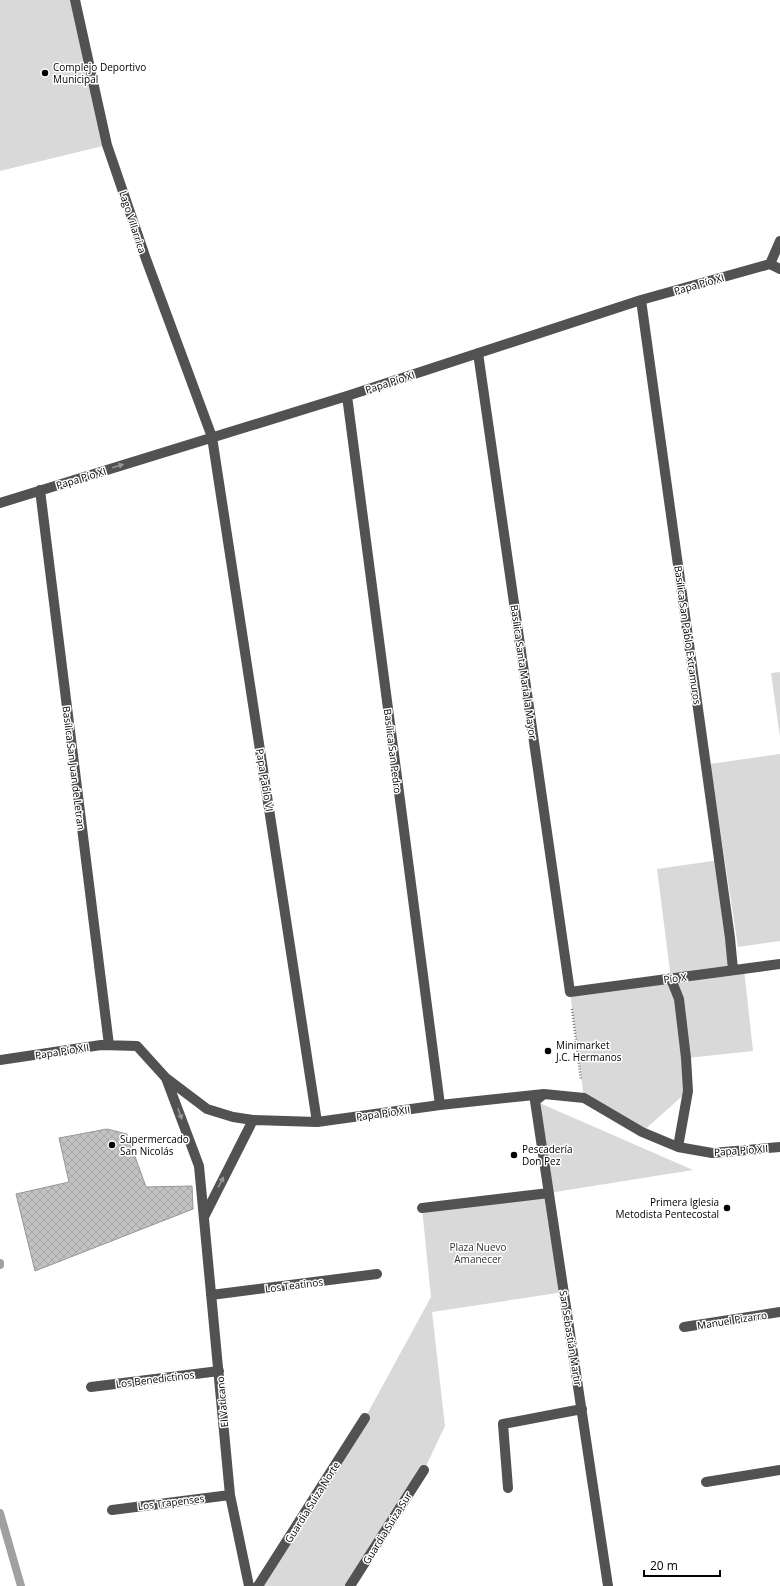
<svg xmlns="http://www.w3.org/2000/svg" width="780" height="1586" font-family="'Open Sans',sans-serif">
<style>
.park{fill:#d9d9d9}
.lines{fill:none;stroke-linecap:round;stroke-linejoin:round}
.stream{stroke:#a0a0a0;stroke-width:8}
.building{fill:url(#building-cross-hatch);stroke:#969696}
.path{stroke:#747474;stroke-width:2.5;stroke-dasharray:1 2;stroke-linecap:butt}
.minor{stroke:#525252;stroke-width:10}
.oneway{fill:#979797}
.poi-dot{fill:#000;stroke:#fff;stroke-width:1.5}
.labels{text-anchor:middle;stroke-width:3;stroke-linejoin:round;paint-order:stroke}
.poi-label{font-size:10px;fill:#000;stroke:#fff;text-anchor:start}
.street-label{font-size:10px;fill:#000;stroke:#fff}
.park-label{font-size:10px;fill:#303030;stroke:#fff}
</style>
<defs>
<pattern id="building-cross-hatch" width="8" height="8" patternUnits="userSpaceOnUse"><rect width="8" height="8" fill="#c2c2c2"/><path d="M0 0l8 8M0 8l8-8" fill="none" stroke="#a5a5a5"/></pattern>
</defs>
<rect width="100%" height="100%" fill="#fff"/>
<path class="park" d="M0,0H75L107,145L0,171Z
M780,672V737L771,673Z
M780,754V941L738,947L710,764Z
M719,860L733,970L744,969L753,1051L687,1058L688,1091L642,1132L584,1098L570,992L671,979L657,869Z
M535,1101L693,1170L549,1193L564,1292L432,1312L445,1426L424,1470L350,1586H258L365,1418L431,1297L422,1208L549,1193Z"/>
<g class="lines">
<path class="stream" d="M0,1263V1265
M0,1513L21,1586"/>
</g>
<path class="building" d="M107,1129L127,1134L146,1187L192,1186L193,1209L35,1271L16,1194L69,1182L59,1138Z"/>
<g class="lines">
<path class="path" d="M572,1009L581,1080"/>
<path class="minor" d="M75,0L107,145L146,259L212,437L317,1122
M770,264L780,241
M641,300L730,938L733,970
M478,353L570,992L780,964
M347,396L440,1105
M40,490L109,1045
M0,503L347,396L641,300L770,264L780,269
M671,979L679,999L686,1058L688,1091L678,1147
M0,1060L101,1045L137,1046L166,1078L207,1109L233,1117L253,1120L317,1122L440,1105L544,1094L584,1098L642,1132L678,1147L712,1153L780,1147
M166,1078L199,1166L230,1495L249,1586
M544,1094L535,1101L608,1586
M422,1208L549,1193
M204,1217L253,1120
M211,1295L377,1274
M684,1327L780,1312
M91,1387L219,1371
M706,1482L780,1470
M508,1488L503,1424L582,1409
M112,1510L230,1495
M258,1586L365,1418
M350,1586L424,1470"/>
</g>
<defs><path id="oneway-solid" d="M-6-.8H1V-3.2L6.5 0L1 3.2V.8H-6Z"/></defs>
<g class="oneway">
<use href="#oneway-solid" transform="translate(118 466) rotate(-17)"/>
<use href="#oneway-solid" transform="translate(180 1114) rotate(70)"/>
<use href="#oneway-solid" transform="translate(221 1182) rotate(-63)"/>
</g>
<g class="poi-dot">
<circle cx="45" cy="73" r="4"/>
<circle cx="548" cy="1051" r="4"/>
<circle cx="112" cy="1145" r="4"/>
<circle cx="514" cy="1155" r="4"/>
<circle cx="727" cy="1208" r="4"/>
</g>
<g class="labels">
<g class="poi-label">
<text x="53" y="71">Complejo Deportivo<tspan x="53" dy="12">Municipal</tspan></text>
<text x="556" y="1049">Minimarket<tspan x="556" dy="12">J.C. Hermanos</tspan></text>
<text x="120" y="1143">Supermercado<tspan x="120" dy="12">San Nicolás</tspan></text>
<text x="522" y="1153">Pescadería<tspan x="522" dy="12">Don Pez</tspan></text>
<text x="719" y="1206" text-anchor="end">Primera Iglesia<tspan x="719" dy="12">Metodista Pentecostal</tspan></text>
</g>
<g class="street-label">
<text transform="translate(133 222) rotate(72)" y="4">Lago Villarrica</text>
<text transform="translate(699 284) rotate(-16)" y="4">Papa Pío XI</text>
<text transform="translate(390 382) rotate(-18)" y="4">Papa Pío XI</text>
<text transform="translate(81 478) rotate(-17)" y="4">Papa Pío XI</text>
<text transform="translate(688 635) rotate(82)" y="4">Basílica San Pablo Extramuros</text>
<text transform="translate(524 672) rotate(82)" y="4">Basílica Santa María la Mayor</text>
<text transform="translate(393 751) rotate(83)" y="4">Basílica San Pedro</text>
<text transform="translate(74 768) rotate(83)" y="4">Basílica San Juan de Letran</text>
<text transform="translate(265 780) rotate(81)" y="4">Papa Pablo VI</text>
<text transform="translate(675 978) rotate(-7)" y="4">Pío X</text>
<text transform="translate(62 1051) rotate(-9)" y="4">Papa Pío XII</text>
<text transform="translate(383 1113) rotate(-8)" y="4">Papa Pío XII</text>
<text transform="translate(741 1150) rotate(-4)" y="4">Papa Pío XII</text>
<text transform="translate(294 1285) rotate(-7)" y="4">Los Teatinos</text>
<text transform="translate(732 1320) rotate(-9)" y="4">Manuel Pizarro</text>
<text transform="translate(571 1338) rotate(81)" y="4">San Sebastián Martir</text>
<text transform="translate(155 1379) rotate(-7)" y="4">Los Benedictinos</text>
<text transform="translate(222 1402) rotate(-95)" y="4">El Vaticano</text>
<text transform="translate(171 1502) rotate(-7)" y="4">Los Trapenses</text>
<text transform="translate(312 1502) rotate(-58)" y="4">Guardia Suiza Norte</text>
<text transform="translate(387 1528) rotate(-58)" y="4">Guardia Suiza Sur</text>
</g>
<g class="park-label">
<text x="478" y="1251">Plaza Nuevo<tspan x="478" dy="12">Amanecer</tspan></text>
</g>
</g>
<path d="M644 1570v6h76v-6" fill="none" stroke="#000000" stroke-width="2"/>
<text x="650" y="1570" font-size="12" fill="#000000" stroke="#ffffff" stroke-width="3" paint-order="stroke">20 m</text>
</svg>
